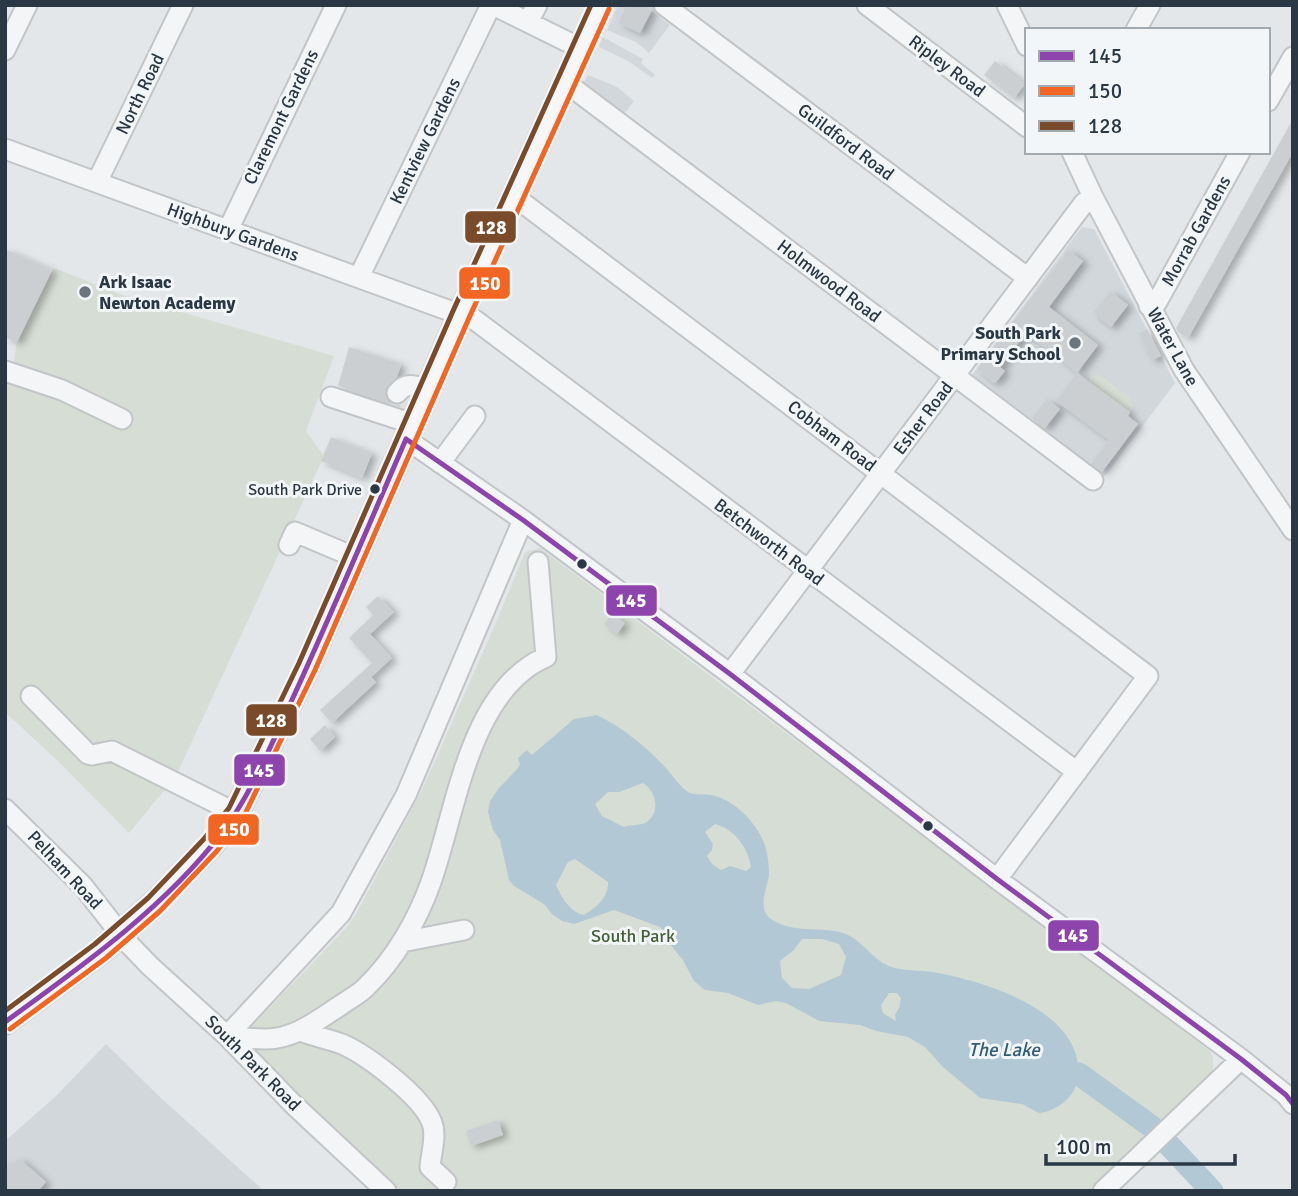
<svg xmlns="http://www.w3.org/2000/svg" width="1298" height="1196" font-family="Signika,sans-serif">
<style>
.built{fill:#d2d7dc}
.green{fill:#d6ddd4}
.water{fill:#b2c8d5;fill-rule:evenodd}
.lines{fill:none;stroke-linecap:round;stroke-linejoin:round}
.river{stroke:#b2c8d5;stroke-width:23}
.building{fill:#cccfd2;filter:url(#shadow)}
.minor-casing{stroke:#c2c5c7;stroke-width:23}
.major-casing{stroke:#c0c4c7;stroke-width:28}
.minor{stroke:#f3f5f6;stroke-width:19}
.major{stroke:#f7f7f7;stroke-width:24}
.bus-1-casing{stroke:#f2f6f8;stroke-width:10}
.bus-2-casing{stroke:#f2f6f8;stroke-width:10}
.bus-3-casing{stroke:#f2f6f8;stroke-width:10}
.bus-1{stroke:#8e44ad;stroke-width:5}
.bus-2{stroke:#f26522;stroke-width:5}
.bus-3{stroke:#7a4b2a;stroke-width:5}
.poi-dot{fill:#6b757e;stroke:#f2f6f8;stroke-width:2.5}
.bus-dot{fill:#2a3744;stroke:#f2f6f8;stroke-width:2.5}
.labels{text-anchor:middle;stroke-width:6;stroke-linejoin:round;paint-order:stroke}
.bus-label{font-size:16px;fill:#2a3744;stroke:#f2f6f8;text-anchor:end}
.street-label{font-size:18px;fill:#2a3744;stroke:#f2f6f8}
.poi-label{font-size:18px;font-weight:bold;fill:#2a3744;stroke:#f2f6f8;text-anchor:start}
.park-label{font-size:18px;fill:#456036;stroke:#f2f6f8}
.water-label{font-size:19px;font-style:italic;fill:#325d7a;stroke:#f2f6f8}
.line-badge{stroke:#f2f6f8;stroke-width:2.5}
.badge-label{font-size:19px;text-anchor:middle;font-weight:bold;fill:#fff}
</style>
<defs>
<filter id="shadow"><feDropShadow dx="5.5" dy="3" stdDeviation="3.5" flood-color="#0004"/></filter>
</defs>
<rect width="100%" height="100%" fill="#e4e7e9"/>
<path class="built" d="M618,5H644L670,25L649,53L636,42L607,30Z
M603,37L643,59L641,63L655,75L652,78L628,61L599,47Z
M588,75L617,87L634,101L625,113L584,82Z
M1082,227L1094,229L1175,383L1105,476L972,375Z
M106,1044L161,1098L264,1191H5V1141L56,1096Z"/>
<path class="green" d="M54,268L125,296L334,356L306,431L324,456L176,776L129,833L61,764L5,712V383L10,384L17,342Z
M1098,374L1131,398L1133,407L1130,412L1088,381L1093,376Z
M540,548L1210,1051L1213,1058V1074L1088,1191H400L252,1051L250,1028L347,927L356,914L422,790L495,625L525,552Z"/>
<path class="water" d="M597,715C622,727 645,746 664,766C672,774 680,788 690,793C696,795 704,794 711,795C731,798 753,819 762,838C767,848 769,863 769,874C768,888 756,908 771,919C792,934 822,926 843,933C863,939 873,963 895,968C907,971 920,970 932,972C982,980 1085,1011 1078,1077C1076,1097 1057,1111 1039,1113L1022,1104L980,1098L943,1067L925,1047L908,1037L876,1031L860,1025L819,1021L786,1003L776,1001L758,1005L728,993L705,990L694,981L683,960L669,943L673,939L660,927L614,910L574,924L562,921L552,914L544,904L514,886L509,880L500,840L493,830L488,812L490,801L499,788L518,768L520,764L518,758L527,750L532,755L574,719ZM643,783C656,791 661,811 647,822C641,826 631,824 624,827L602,816L595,804L608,792H619ZM715,824C734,829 748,847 751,867L746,871L730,866L721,870L712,864L707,856L712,850L713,844L705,832ZM575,859L608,882C609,897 596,908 584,915C570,912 562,898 556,885L568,862ZM802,939H822L839,944L846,957L841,975L809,989L792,988L782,978L780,961L794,950ZM889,993H897L901,998L899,1008L895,1015L896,1021L883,1013L881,1005Z"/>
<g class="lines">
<path class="river" d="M1079,1074L1152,1127L1212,1191"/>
</g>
<path class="building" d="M626,5H645L652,10L640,33L619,23Z
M995,61L1025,84L1014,98L984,75Z
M1293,119V152L1188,338L1178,332L1176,328Z
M5,249L52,270L17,342L5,337Z
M1068,250L1083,261L1049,307L1098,345L1077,373L1130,412L1128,416L1138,424L1102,472L1091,464L1109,440L1056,401L1077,373L1057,356L1025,334L1000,367L1005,371L997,381L994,383L977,369Z
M1110,291L1128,305L1111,327L1093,313Z
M1147,329L1161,356L1152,360L1139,334Z
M349,347L401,364L397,377L385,391L388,402L394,405H401L400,407L338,386Z
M1047,399L1060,409L1045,428L1032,418Z
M331,437L372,453L362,478L321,461Z
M378,596L394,612L370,634L392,658L371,677L376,682L332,723L320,710L372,663L349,638L373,615L366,607Z
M612,614L625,623L617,634L604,624Z
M325,725L335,737L320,751L310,739Z
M498,1120L503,1135L471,1146L466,1131Z
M19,1158L46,1182L38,1191H8L5,1188V1161L11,1167Z"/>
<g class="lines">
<g class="minor-casing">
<path id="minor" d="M493,5L580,48
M664,5L1028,278
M867,5L1027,127
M1007,5L1027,46
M528,22L537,5
M1136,30L1150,5
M5,50L27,5
M565,82L1093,480
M1268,101L1293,57
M5,149L475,320L1077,772
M1072,152L1093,197L1184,370L1293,530
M97,182L183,5
M515,197L1148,676L997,879
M228,230L336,5
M359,277L491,5
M1149,306L1157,302L1240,152
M5,371L62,390L122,419
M397,393C406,381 416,386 428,390
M331,397L413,424
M406,439L523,520L730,674L997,879L1241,1059L1286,1095L1293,1104
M440,463L475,416
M289,545L295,532L354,557
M730,674L1057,239L1084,203L1093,197
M31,696L88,754L92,755L112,751L236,813
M5,809L83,886L125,940L150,966L227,1036L294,1105L386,1191
M402,942L464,930
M300,1031C313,1036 328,1039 342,1044C367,1055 423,1097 432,1123C437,1136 431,1153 430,1167L446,1182
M227,1036C239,1037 252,1039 264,1039C293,1040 318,1020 341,1005C349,999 360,994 367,986C395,959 418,919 431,882C456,812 469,690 546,657L538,562
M227,1036L341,913L406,795L523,520
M1103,1191L1241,1059"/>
</g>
<g class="major-casing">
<path id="major" d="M5,1022L101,951L154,904L210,846L236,813L307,667L461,314L601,5"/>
</g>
<use href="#minor" class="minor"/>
<use href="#major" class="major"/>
<g class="bus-1-casing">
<path id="bus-1" d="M406,439L523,520L730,674L997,879L1241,1059L1286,1095L1293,1104
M5,1022C82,966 163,909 221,834C251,795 270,747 291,702C331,615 368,527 406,439"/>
</g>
<g class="bus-2-casing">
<path id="bus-2" d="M10,1029L106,958L160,911L216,852L243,818L315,670L469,318L609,9"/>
</g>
<g class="bus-3-casing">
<path id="bus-3" d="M5,1011L95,944L148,898L203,840L229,808L299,663L453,311L591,5"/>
</g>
<use href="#bus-1" class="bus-1"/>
<use href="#bus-2" class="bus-2"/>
<use href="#bus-3" class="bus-3"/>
</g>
<g class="poi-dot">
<circle cx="85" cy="292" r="7"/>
<circle cx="1075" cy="343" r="7"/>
</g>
<g class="bus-dot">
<circle cx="375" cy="489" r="6"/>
<circle cx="582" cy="564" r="6"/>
<circle cx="928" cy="826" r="6"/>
</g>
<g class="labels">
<g class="bus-label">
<text x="362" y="495">South Park Drive</text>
</g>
<g class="street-label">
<text transform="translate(947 66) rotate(37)" y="6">Ripley Road</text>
<text transform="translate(140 94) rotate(-64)" y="6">North Road</text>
<text transform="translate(281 117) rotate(-64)" y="6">Claremont Gardens</text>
<text transform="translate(425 141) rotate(-64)" y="6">Kentview Gardens</text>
<text transform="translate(846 142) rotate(37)" y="6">Guildford Road</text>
<text transform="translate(1196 231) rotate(-61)" y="6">Morrab Gardens</text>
<text transform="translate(233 232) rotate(20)" y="6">Highbury Gardens</text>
<text transform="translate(829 281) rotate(37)" y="6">Holmwood Road</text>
<text transform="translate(1173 347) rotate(61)" y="6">Water Lane</text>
<text transform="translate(923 418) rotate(-53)" y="6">Esher Road</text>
<text transform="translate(832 436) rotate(37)" y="6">Cobham Road</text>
<text transform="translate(769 542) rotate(37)" y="6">Betchworth Road</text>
<text transform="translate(65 870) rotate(47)" y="6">Pelham Road</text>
<text transform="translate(253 1063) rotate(45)" y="6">South Park Road</text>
</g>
<g class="poi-label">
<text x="99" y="288">Ark Isaac<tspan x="99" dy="21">Newton Academy</tspan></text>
<text x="1061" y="339" text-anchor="end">South Park<tspan x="1061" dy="21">Primary School</tspan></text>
</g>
<g class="park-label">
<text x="633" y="942">South Park</text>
</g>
<g class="water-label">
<text x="1004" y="1056">The Lake</text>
</g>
</g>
<g class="line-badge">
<rect x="464" y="210" width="53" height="34" rx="7" fill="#7a4b2a"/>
<rect x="458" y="266" width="53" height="34" rx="7" fill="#f26522"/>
<rect x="605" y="584" width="53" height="33" rx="7" fill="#8e44ad"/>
<rect x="245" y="703" width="53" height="34" rx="7" fill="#7a4b2a"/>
<rect x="233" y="753" width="53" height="34" rx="7" fill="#8e44ad"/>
<rect x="207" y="813" width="53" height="33" rx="7" fill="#f26522"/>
<rect x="1047" y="919" width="53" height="33" rx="7" fill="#8e44ad"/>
</g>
<g class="badge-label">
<text x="491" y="234">128</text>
<text x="485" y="290">150</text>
<text x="631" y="607">145</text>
<text x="271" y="727">128</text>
<text x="259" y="777">145</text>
<text x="234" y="836">150</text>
<text x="1073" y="942">145</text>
</g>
<rect width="1298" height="1196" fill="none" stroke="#2a3744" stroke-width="14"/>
<rect x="1025" y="28" width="245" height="126" fill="#f2f6f8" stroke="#a2aab0" stroke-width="2"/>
<rect x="1039" y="51" width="35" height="10" fill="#8e44ad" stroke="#a2aab0" stroke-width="2"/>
<text x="1088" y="63" font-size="21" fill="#2a3744">145</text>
<rect x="1039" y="86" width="35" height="10" fill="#f26522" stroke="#a2aab0" stroke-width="2"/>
<text x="1088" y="98" font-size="21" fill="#2a3744">150</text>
<rect x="1039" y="121" width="35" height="10" fill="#7a4b2a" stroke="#a2aab0" stroke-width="2"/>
<text x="1088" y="133" font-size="21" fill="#2a3744">128</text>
<path d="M1046 1154v10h189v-10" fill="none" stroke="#2a3744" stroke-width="3.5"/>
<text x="1056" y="1154" font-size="21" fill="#2a3744" stroke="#f2f6f8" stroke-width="5" paint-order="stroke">100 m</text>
</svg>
